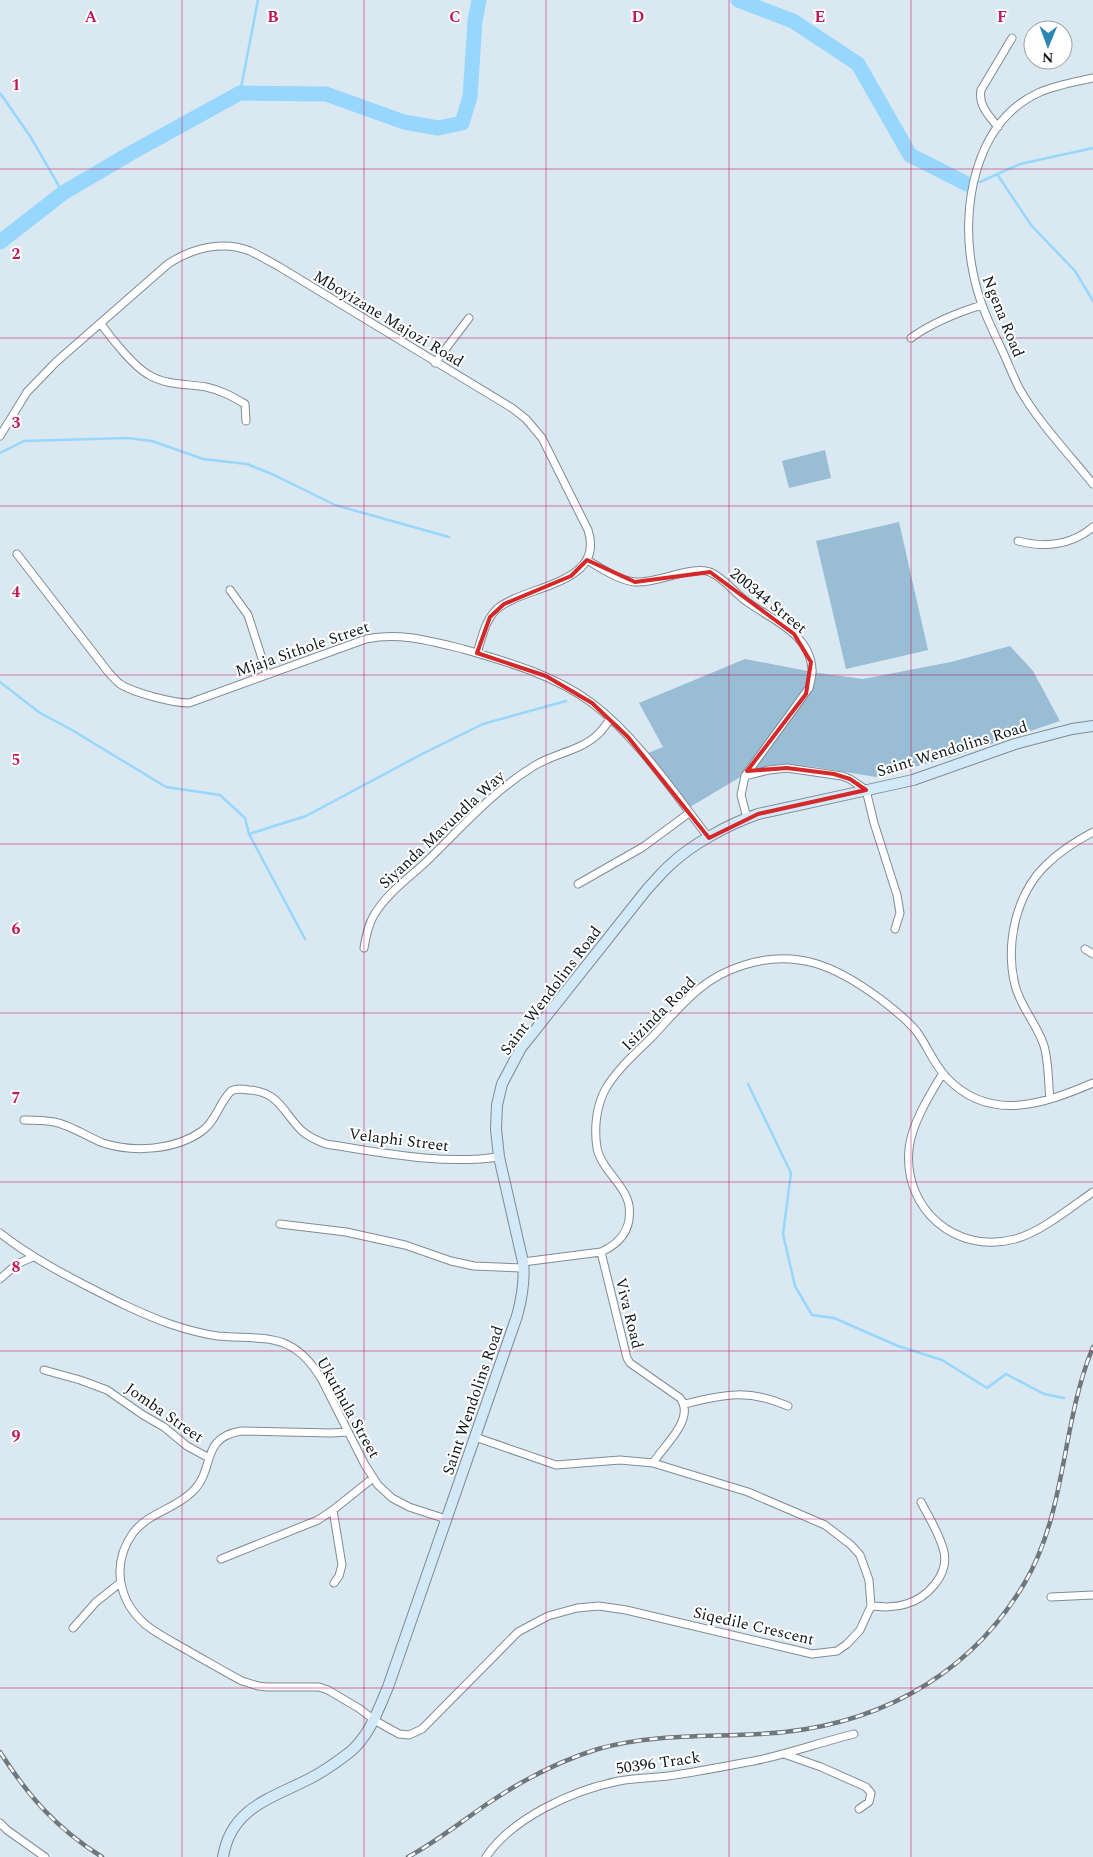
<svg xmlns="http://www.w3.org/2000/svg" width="1093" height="1857" font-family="Spectral,serif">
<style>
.green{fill:#98bdd5}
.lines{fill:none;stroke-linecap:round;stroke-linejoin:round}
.stream{stroke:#98d7fd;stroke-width:2.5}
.river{stroke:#98d7fd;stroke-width:15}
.street-casing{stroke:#7f8c94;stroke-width:9}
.secondary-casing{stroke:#7f8c94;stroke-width:12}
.street{stroke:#fff;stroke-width:7}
.secondary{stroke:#d2e9f8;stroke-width:10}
.rail-casing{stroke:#6d777c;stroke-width:4.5}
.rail{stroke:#fff;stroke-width:2.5;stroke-dasharray:8;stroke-linecap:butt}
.marked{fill:none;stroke:#d62828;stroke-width:4;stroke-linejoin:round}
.grid{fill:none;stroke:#c2185b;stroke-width:1;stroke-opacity:0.55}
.labels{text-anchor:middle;stroke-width:4;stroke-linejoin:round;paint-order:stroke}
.street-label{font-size:16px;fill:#12171a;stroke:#fff}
.grid-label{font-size:16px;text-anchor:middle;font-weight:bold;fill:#c2185b;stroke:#fff;stroke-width:4;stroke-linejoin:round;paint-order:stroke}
</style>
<rect width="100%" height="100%" fill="#d9e8f1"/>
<path class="green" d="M825,450L831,478L789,488L782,461Z
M899,522L928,650L846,669L816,541Z
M1010,646L1033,671L1060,721L955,756L876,777L815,767L781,764L755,770L742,776L690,807L648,753L663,747L639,703L745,659L818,673L863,679L951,662Z"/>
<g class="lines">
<path class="stream" d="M0,93L30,136L63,193
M240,93L258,0
M997,174L1031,225L1075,271L1093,301
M980,182L1020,164L1093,148
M0,453L24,441L127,438L152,441L203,459L247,464L272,474L335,505L449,537
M0,682L40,713L72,730L166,787L220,795L245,818L249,834L305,939
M249,834L306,816L424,753L483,724L566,701
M748,1084L791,1173L783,1234L795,1286L812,1315L834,1318L898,1346L942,1360L987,1388L1006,1374L1044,1394L1064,1398"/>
<path class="river" d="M738,0L793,21L858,64L910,155L967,184
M0,242L63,193L131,153L240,93L326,94L404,122L438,128L462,123L470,97L475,21L479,0"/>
<g class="street-casing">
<path id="street" d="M1093,78C1075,82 1055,85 1038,93C974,123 960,210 973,272C978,300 990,325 1002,350C1008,363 1013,376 1019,388C1038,422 1069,454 1093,484
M998,127C989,116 978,105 981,90L1012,38
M101,324C111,338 134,367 149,375C165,385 188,384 206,387C221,390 233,397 245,404L246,421
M911,338C933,322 956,313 982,305
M435,363L469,318
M0,436L27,392L56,362L168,264C192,248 223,240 250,251C260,256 269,261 278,266L512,408L526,419L542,438L588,530C606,585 525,585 497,609C485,620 482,638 477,653
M1018,541C1045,548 1072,545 1093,527
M17,554L109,673C113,677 116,681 120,684C134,693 173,703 189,703L366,639C400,632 430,641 463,649C508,662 554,675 592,703C637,737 675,794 709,838
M587,560C601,568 618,580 635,582C656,584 692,565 710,572C724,578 734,592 746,601C770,619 810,633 812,669C813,675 810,682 809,688L745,776L741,795L747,818
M230,590L248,615L267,674
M745,776L769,770L787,768L842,776L850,779L866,790L874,823L897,895L900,913L895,929
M578,884L643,847L689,813
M364,948C366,936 368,925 374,915C388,892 408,879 427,861C461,828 493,791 534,766C553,754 579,751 596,736C601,732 606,725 610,719
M1085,949L1093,954
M943,1073C930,1094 911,1125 909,1149C903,1209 956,1255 1015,1239C1041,1232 1070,1208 1093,1192
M1050,1099C1048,1083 1049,1058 1043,1043C1036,1023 1020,1006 1015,985C1005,944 1016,894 1046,865C1060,851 1076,841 1093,832
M24,1120C34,1120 44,1120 54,1122C70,1125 88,1137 103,1143C134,1153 176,1150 202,1131C216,1121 219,1103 231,1091C237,1088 243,1089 249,1090C280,1092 283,1113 302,1131C309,1137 318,1141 326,1144C384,1153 441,1165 499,1157
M280,1224L346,1232L405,1245L451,1261L474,1266L523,1268
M0,1233C25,1253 52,1268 81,1283C110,1298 139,1313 170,1324C185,1329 202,1334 218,1336C267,1340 293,1331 322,1380L365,1465L378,1485L392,1498L409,1507L446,1519
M601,1252L627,1358L630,1363L680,1398C696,1419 664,1445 653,1463
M523,1262L601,1252C621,1243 632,1229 629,1206C627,1187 601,1169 597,1148C594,1129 596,1107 605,1090C616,1070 636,1053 652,1037C667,1021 682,1003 699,989C711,979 728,970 744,965C797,948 837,967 879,998C892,1008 907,1019 917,1032C928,1047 934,1065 947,1078C990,1123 1044,1104 1093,1083
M0,1279L17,1264L33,1257
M44,1370L80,1380L107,1390L143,1415L164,1427L187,1446L209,1458
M685,1404C724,1394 750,1389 788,1406
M348,1432L331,1433L241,1431C199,1438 216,1470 192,1492C175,1509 148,1513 133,1533C111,1564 118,1601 146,1625C160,1636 177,1644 192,1653C208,1662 225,1672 242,1681L258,1686L267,1687H319L328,1690L360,1709L374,1720L399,1734L409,1735L422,1729L518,1632L548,1616L577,1608L599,1606L626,1610L812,1654L837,1651L847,1644L860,1630L871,1606L869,1580L860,1555L851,1545L825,1525L748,1492L653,1463L620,1460L556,1465L475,1437
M333,1510L342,1565L339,1576L334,1583
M221,1559L318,1520L333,1510L373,1478
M1051,1597L1093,1595
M871,1606C883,1607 894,1608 906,1604C927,1598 949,1575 944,1552C940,1534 929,1518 921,1502
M73,1628L96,1602L120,1583
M784,1754L821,1767L866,1787L871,1793L869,1802L859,1809
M0,1823L7,1830L45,1857
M486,1857C512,1818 573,1790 619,1781C635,1778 652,1778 668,1776C697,1772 726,1766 754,1761C788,1754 821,1742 854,1734"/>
</g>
<g class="secondary-casing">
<path id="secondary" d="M223,1857C231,1808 270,1799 309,1779C323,1772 337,1762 350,1752C370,1735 378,1710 388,1687L517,1316C522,1298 525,1280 523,1262L499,1157L496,1129L497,1105L502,1084L521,1048L648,888C656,880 662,872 670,865C692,844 729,824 758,814L913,780L1015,744L1072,729L1093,726"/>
</g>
<use href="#street" class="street"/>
<use href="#secondary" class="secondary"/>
<g class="rail-casing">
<path id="rail" d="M0,1752C29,1797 56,1828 102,1857
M408,1857C436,1842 461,1822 487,1804C521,1781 559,1761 598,1749C650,1734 705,1737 759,1734C869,1729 966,1681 1024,1584C1067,1512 1061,1424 1093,1347"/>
</g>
<use href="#rail" class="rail"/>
</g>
<path class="marked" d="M587,560L635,582L710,572L794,634L811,662L806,694L747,771L787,768L834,774L850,779L866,790L758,814L709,838L628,737L592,703L546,676L477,653L490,617L504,604L571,576Z"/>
<path class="grid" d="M182,0V1857M364,0V1857M546,0V1857M729,0V1857M911,0V1857M0,169H1093M0,338H1093M0,506H1093M0,675H1093M0,844H1093M0,1013H1093M0,1182H1093M0,1351H1093M0,1519H1093M0,1688H1093"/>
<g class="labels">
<g class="street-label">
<text transform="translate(1004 316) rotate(68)" y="6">Ngena Road</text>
<text transform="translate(389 318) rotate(31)" y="6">Mboyizane Majozi Road</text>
<text transform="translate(769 600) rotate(39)" y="6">200344 Street</text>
<text transform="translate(302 648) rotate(-19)" y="6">Mjaja Sithole Street</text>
<text transform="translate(952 748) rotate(-17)" y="6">Saint Wendolins Road</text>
<text transform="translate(441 829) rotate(-43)" y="6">Siyanda Mavundla Way</text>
<text transform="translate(550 990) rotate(-53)" y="6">Saint Wendolins Road</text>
<text transform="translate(658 1013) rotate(-45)" y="6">Isizinda Road</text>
<text transform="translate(399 1139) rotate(7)" y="6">Velaphi Street</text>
<text transform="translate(630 1313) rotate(76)" y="6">Viva Road</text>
<text transform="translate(472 1400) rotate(-71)" y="6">Saint Wendolins Road</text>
<text transform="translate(349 1407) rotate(61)" y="6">Ukuthula Street</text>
<text transform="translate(165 1412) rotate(35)" y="6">Jomba Street</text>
<text transform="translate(754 1625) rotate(13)" y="6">Siqedile Crescent</text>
<text transform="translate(658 1762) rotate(-8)" y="6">50396 Track</text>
</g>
</g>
<g class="grid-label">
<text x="91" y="22">A</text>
<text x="273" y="22">B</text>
<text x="455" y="22">C</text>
<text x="638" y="22">D</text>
<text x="820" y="22">E</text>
<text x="1002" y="22">F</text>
<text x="16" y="90">1</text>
<text x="16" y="259">2</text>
<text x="16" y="428">3</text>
<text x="16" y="597">4</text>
<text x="16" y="765">5</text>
<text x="16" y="934">6</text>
<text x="16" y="1103">7</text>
<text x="16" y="1272">8</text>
<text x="16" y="1441">9</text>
</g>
<g transform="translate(1048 45) rotate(181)"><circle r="24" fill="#ffffff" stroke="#a0a2a3"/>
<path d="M0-4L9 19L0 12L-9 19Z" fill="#2d86b4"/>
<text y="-8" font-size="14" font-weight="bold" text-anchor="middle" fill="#12171a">N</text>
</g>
</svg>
